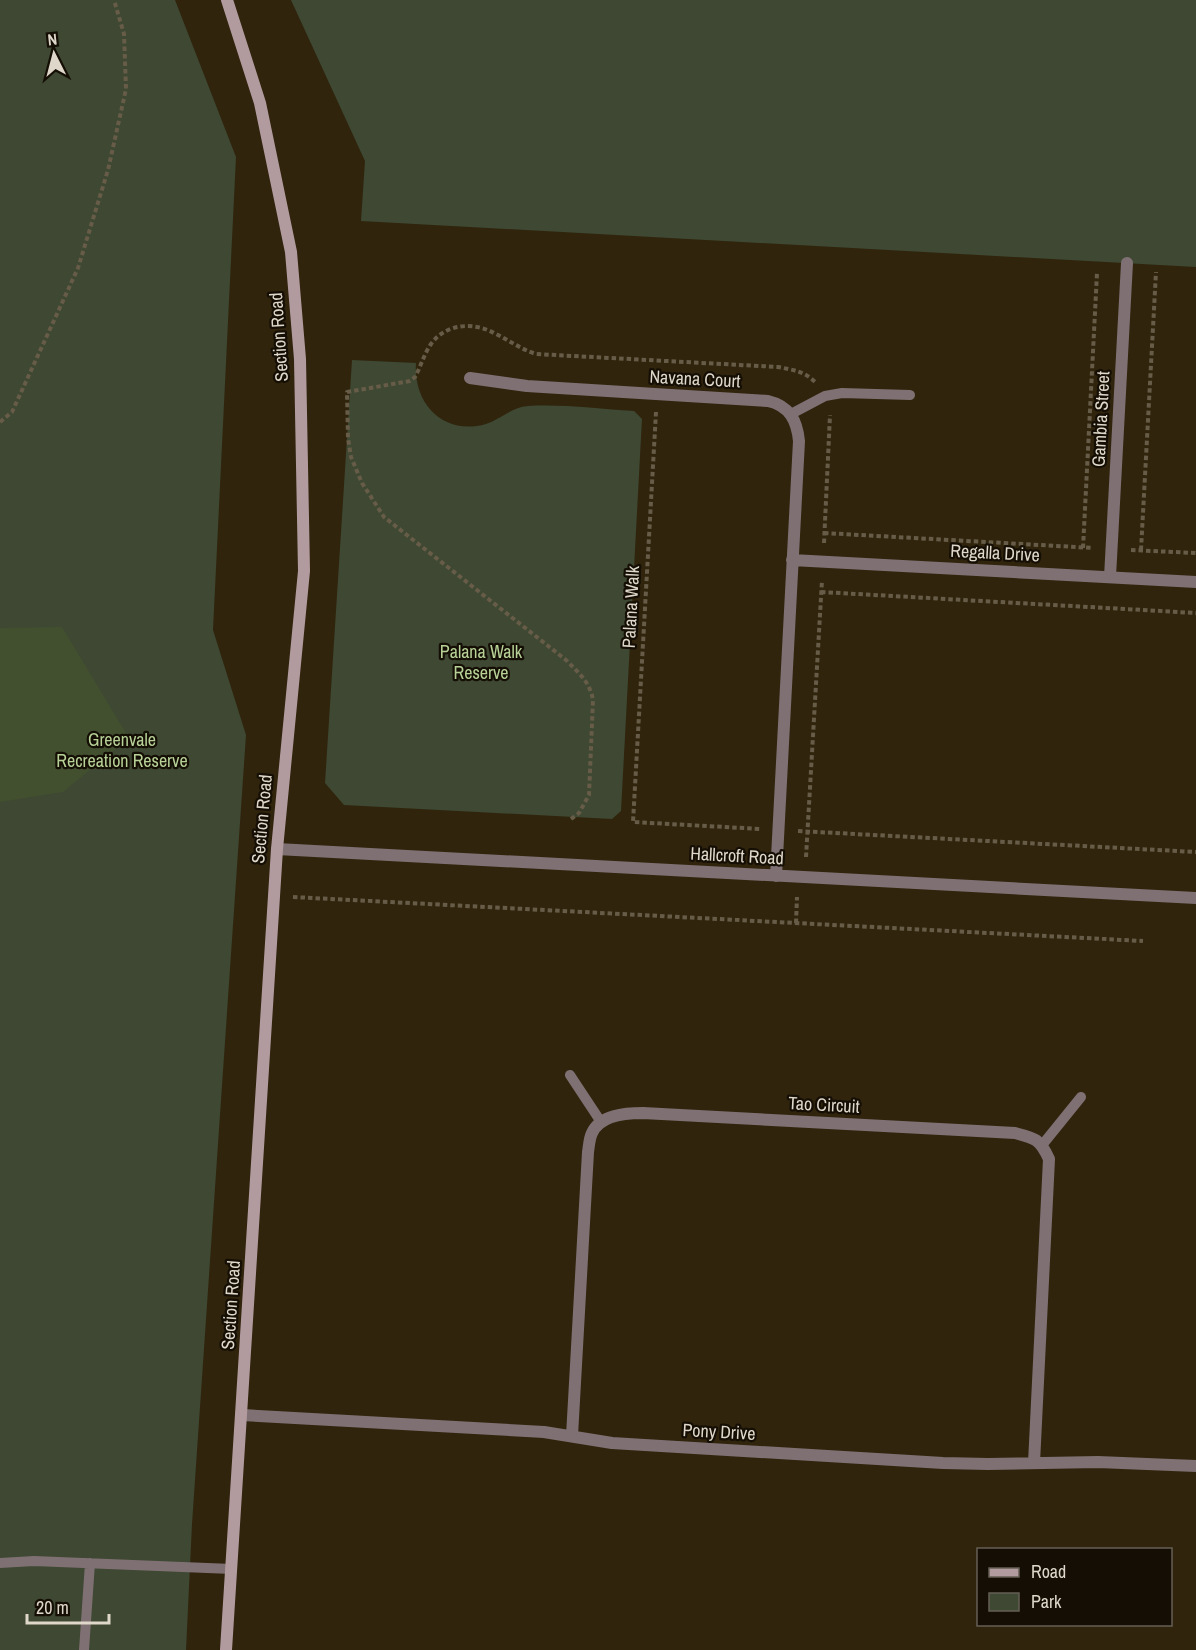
<svg xmlns="http://www.w3.org/2000/svg" width="1196" height="1650" font-family="'Archivo Narrow',sans-serif">
<style>
.green{fill:#3e4832}
.forest{fill:#425030}
.lines{fill:none;stroke-linecap:round;stroke-linejoin:round}
.path{stroke:#675c48;stroke-width:4;stroke-dasharray:4.5 3;stroke-linecap:butt}
.lane{stroke:#7f7073;stroke-width:10}
.street{stroke:#7f7073;stroke-width:12}
.secondary{stroke:#b29b9f;stroke-width:12}
.labels{text-anchor:middle;stroke-width:4.5;stroke-linejoin:round;paint-order:stroke}
.street-label{font-size:18px;fill:#dfd8ca;stroke:#140e05}
.park-label{font-size:18px;fill:#b7d197;stroke:#140e05}
</style>
<rect width="100%" height="100%" fill="#30240d"/>
<path class="green" d="M0,0H175L236,157L213,630L246,735L192,1524L186,1650H0Z
M291,0H1196V267L361,221L365,161Z
M352,360L416,363C413,404 444,436 486,424C501,419 512,407 528,406C563,404 599,409 634,411L642,419L621,811L612,819L344,805L325,783Z"/>
<path class="forest" d="M62,627L129,738L63,792L0,802V628Z"/>
<g class="lines">
<path class="path" d="M656,412L633,822L761,829
M0,422L12,412L78,268L108,170L126,89L124,34L114,0
M824,533L1093,548
M824,543L830,415
M1083,548L1097,273
M1131,550L1196,553
M1141,550L1156,272
M821,592L1196,613
M571,819L579,813L589,795L593,700C590,682 578,672 566,660L384,517L362,483L351,457L348,438L347,392L410,381L415,377C421,366 424,354 431,344C446,323 474,322 494,333C509,340 520,349 536,354L778,367C793,370 804,371 815,382
M798,831L1196,852
M806,857L822,580
M293,897L1143,941
M796,923L797,897"/>
<path class="lane" d="M791,414L825,396L842,393L910,395
M570,1075L601,1122
M1043,1144L1081,1097
M0,1563L34,1561L232,1569
M84,1650L90,1563"/>
<path class="street" d="M470,378L527,386L768,401C790,406 797,421 799,441L776,876
M792,560L1196,582
M1110,577L1127,263
M277,849L1196,898
M242,1415L544,1432L612,1443L943,1463L988,1464L1098,1462L1196,1466
M572,1436L588,1152C589,1147 589,1139 592,1133C600,1115 625,1113 643,1113L1015,1133C1035,1138 1040,1139 1049,1159L1034,1463"/>
<path class="secondary" d="M226,1650L277,849L304,571L300,359L291,252L260,103L227,0"/>
</g>
<g class="labels">
<g class="street-label">
<text transform="translate(279 337) rotate(-94)" y="6">Section Road</text>
<text transform="translate(695 379) rotate(3)" y="6">Navana Court</text>
<text transform="translate(1101 419) rotate(-87)" y="6">Gambia Street</text>
<text transform="translate(995 553) rotate(3)" y="6">Regalla Drive</text>
<text transform="translate(631 607) rotate(-87)" y="6">Palana Walk</text>
<text transform="translate(262 819) rotate(-85)" y="6">Section Road</text>
<text transform="translate(737 856) rotate(3)" y="6">Hallcroft Road</text>
<text transform="translate(824 1105) rotate(3)" y="6">Tao Circuit</text>
<text transform="translate(231 1305) rotate(-86)" y="6">Section Road</text>
<text transform="translate(719 1432) rotate(3)" y="6">Pony Drive</text>
</g>
<g class="park-label">
<text x="481" y="658">Palana Walk<tspan x="481" dy="21">Reserve</tspan></text>
<text x="122" y="746">Greenvale<tspan x="122" dy="21">Recreation Reserve</tspan></text>
</g>
</g>
<rect x="977" y="1548" width="195" height="78" fill="#140e05" stroke="#655f54" stroke-width="1.5"/>
<rect x="989" y="1568" width="30" height="9" fill="#b29b9f" stroke="#655f54" stroke-width="1.5"/>
<text x="1031" y="1578" font-size="18" fill="#dfd8ca">Road</text>
<rect x="989" y="1593" width="30" height="18" fill="#3e4832" stroke="#655f54" stroke-width="1.5"/>
<text x="1031" y="1608" font-size="18" fill="#dfd8ca">Park</text>
<g transform="translate(54 54) rotate(354)" stroke="#140e05" stroke-width="4.5" paint-order="stroke">
<path d="M0-4.5L10 22L0 15L-10 22Z" fill="#dfd8ca"/>
<text y="-9" font-size="16" font-weight="bold" text-anchor="middle" fill="#dfd8ca">N</text>
</g>
<path d="M27 1614v9h82v-9" fill="none" stroke="#dfd8ca" stroke-width="3"/>
<text x="36" y="1614" font-size="18" fill="#dfd8ca" stroke="#140e05" stroke-width="4.5" paint-order="stroke">20 m</text>
</svg>
